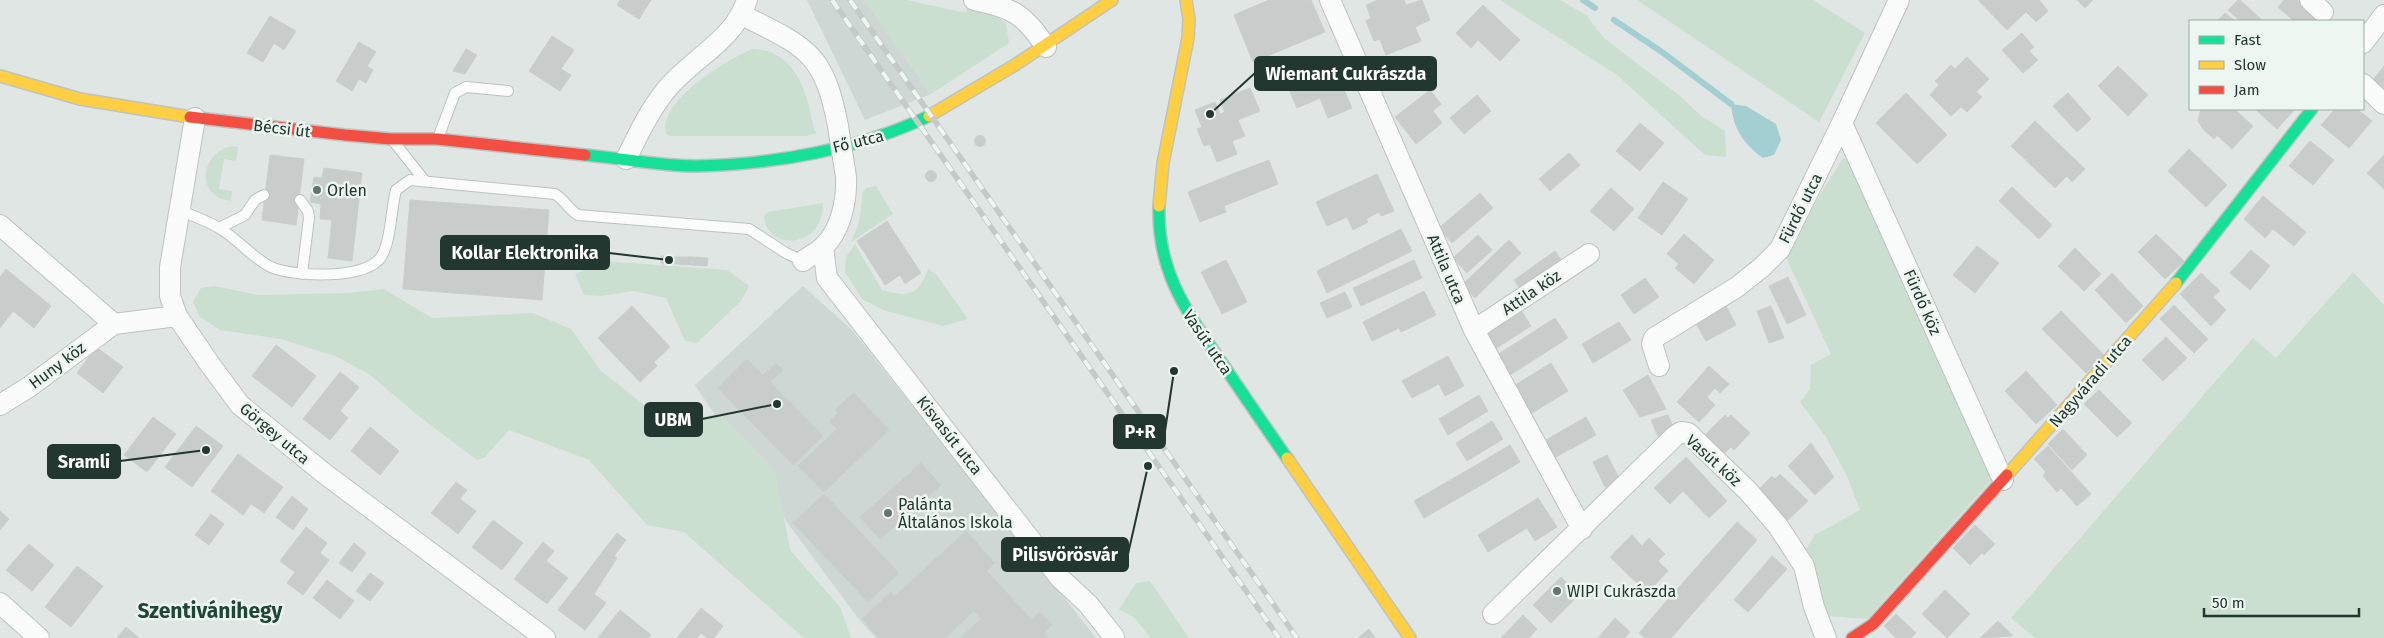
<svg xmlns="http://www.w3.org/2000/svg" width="2384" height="638" font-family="'Fira Sans',sans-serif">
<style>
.built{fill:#ced7d3}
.green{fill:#cadfcf}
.water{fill:#a3cfd2}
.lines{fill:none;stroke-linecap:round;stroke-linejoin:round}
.stream{stroke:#a3cfd2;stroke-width:6}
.building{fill:#c8cdcb;stroke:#c9cfcc}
.lane-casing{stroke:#bdc3c0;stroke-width:12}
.street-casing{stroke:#bdc3c0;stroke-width:22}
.fast-casing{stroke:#bdc3c0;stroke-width:14}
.slow-casing{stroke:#bdc3c0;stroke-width:14}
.jam-casing{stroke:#bdc3c0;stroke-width:14}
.lane{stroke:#fafbfb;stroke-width:10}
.street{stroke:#fafbfb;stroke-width:20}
.fast{stroke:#16e098;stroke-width:11}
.slow{stroke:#ffcf43;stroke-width:11}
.jam{stroke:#f24e42;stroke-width:11}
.rail-casing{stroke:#c5c9c7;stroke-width:5.5}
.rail{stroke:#eef6f1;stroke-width:4;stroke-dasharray:11;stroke-linecap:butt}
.street-bridge-casing{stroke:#bdc3c0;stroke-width:22;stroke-linecap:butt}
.street-bridge{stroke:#fafbfb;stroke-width:20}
.poi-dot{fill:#64746e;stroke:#eef6f1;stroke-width:2}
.labels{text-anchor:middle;stroke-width:5;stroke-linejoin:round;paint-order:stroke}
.street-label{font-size:16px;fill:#21372f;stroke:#eef6f1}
.poi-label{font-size:16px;fill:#21372f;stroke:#eef6f1;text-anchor:start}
.district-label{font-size:21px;font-weight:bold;fill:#1e473a;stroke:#eef6f1}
.leader{fill:none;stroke:#21372f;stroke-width:2}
.callout-dot{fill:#21372f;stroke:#eef6f1;stroke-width:2}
.callout{fill:#21372f;stroke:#21372f;stroke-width:2}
.callout-label{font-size:18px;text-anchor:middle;font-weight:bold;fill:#fff}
</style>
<rect width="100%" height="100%" fill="#e0e6e3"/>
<path class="built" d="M807,0H865L931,94L865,120Z
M803,286L852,330L1096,638H876L858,618L789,525L695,385Z"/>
<path class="green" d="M865,0H907L966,13L967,7L995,14L1006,24L1009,43L931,94Z
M1500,0H1560L1586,15L1604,38L1680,96L1700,115L1725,131L1726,157L1705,155L1617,75Z
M1637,0H1813L1865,33L1819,122Z
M752,49C796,49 808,95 814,129L817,133L806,136H670L666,134C658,100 726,61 752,49Z
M231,146L238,147L236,161L224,159L219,189L232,191L231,201C195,197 200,154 231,146Z
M1843,158L1850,160L1993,478L1867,619L1827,616L1806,549L1815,535L1860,510L1847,476L1826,437L1800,402L1810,389L1811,365L1831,354L1784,253Z
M876,186L893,214L851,242L859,223L863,192L866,188Z
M823,203C824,250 765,251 764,216L768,212Z
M855,244L882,290C908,297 918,297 928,269L936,274L968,319L943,326L883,310L862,299L845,272L846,257Z
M602,261L727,270L749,286L741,301L697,343L685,341L666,298L633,291L601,296L584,295L575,274Z
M2353,272L2384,305V638H2035L2011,618L2253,338L2276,358Z
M214,286L258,295L348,293L384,289L432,318L533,313L571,329L601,371L643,404L687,421L719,413L775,470L790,550L840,607L851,638H804L684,532L647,525L589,460L509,430L484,458L477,460L420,417L369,374L335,356L281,339L220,330L200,317L193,302L201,288Z
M1150,581L1189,638H1150L1135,618L1119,609L1136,583Z"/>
<path class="water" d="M1731,104L1746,106L1776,124L1781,140L1774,155L1763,158C1743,144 1733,128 1731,104Z"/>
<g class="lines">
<path class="stream" d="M1583,0L1595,8
M1614,20L1662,52L1731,104"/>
</g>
<path class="building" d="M620,0H651L639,19L617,5Z
M1269,0H1311L1325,32L1253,62L1234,15Z
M1378,0H1404L1406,5L1422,0L1430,20L1415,27L1421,41L1386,55L1380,39L1374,41L1366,21L1371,18L1366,5Z
M1978,0H2039L2048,11L2036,22L2026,12L2007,30Z
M2077,0H2093L2085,8Z
M2238,0H2240L2263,21H2240L2228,10Z
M2284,0H2297L2318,18L2316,21H2294L2278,7Z
M1483,5L1520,40L1500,61L1478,40L1471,48L1456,33Z
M2225,13L2235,21H2217Z
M270,16L296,31L284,50L274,43L263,62L247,53Z
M2022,33L2034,47L2029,51L2038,60L2023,73L2002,50Z
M552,36L574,50L561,69L571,75L560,91L529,71Z
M359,42L376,52L367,66L373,70L366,83L359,79L352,91L336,81Z
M466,49L477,55L465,74L453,71Z
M1967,57L1989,79L1976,92L1982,97L1967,112L1961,107L1951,116L1930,95L1939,85L1935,81L1951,65L1955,69Z
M2118,66L2148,95L2128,116L2098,86Z
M2384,66V88L2373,80Z
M1334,67L1352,108L1328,118L1320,98L1297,108L1288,87Z
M1250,88L1260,111L1238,120L1245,136L1232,141L1237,154L1217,162L1210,144L1204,146L1197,129L1202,127L1195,110L1215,102L1220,114L1225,112L1220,100Z
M1430,90L1441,104L1433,111L1442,123L1416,144L1395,117Z
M1906,93L1947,135L1917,164L1876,123Z
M2068,93L2091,119L2077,132L2053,106Z
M1477,95L1491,111L1464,134L1450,118Z
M2201,109H2234L2253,126L2232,149L2217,135L2214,139L2203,129L2198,121Z
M2255,109H2295L2277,129Z
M2335,109H2357L2372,121L2349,148L2321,125Z
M2035,121L2085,169L2072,182L2067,176L2055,188L2011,146Z
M1640,123L1664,143L1640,171L1616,151Z
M974.5 141a5.5 5.5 0 1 1 11 0a5.5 5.5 0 1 1-11 0Z
M2310,141L2334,160L2313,185L2289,166Z
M2189,149L2227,185L2206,207L2168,171Z
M1569,153L1580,165L1550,191L1539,179Z
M270,155L304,159L296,225L262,220Z
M2384,155V189L2367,173Z
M1269,160L1278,184L1239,200L1230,175Z
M324,168L362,173L352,261L328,258L332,220L320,219L321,204L310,202L314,177L322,178Z
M925.5 176a5.5 5.5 0 1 1 11 0a5.5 5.5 0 1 1-11 0Z
M1377,174L1394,211L1381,216L1379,212L1366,219L1368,222L1353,230L1347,217L1327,226L1316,202Z
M1230,175L1239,200L1224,206L1226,212L1200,222L1188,192Z
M1663,182L1688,199L1662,235L1638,218Z
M2012,187L2052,225L2039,239L1999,201Z
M1611,188L1634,209L1614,231L1590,211Z
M1480,193L1493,208L1452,243L1439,228Z
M2263,196L2306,232L2294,246L2273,229L2265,238L2244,219Z
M410,200L549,210L542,300L403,289Z
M887,221L921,273L905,284L900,275L885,285L857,241Z
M1401,229L1412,251L1327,293L1317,271Z
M1684,234L1714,260L1694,284L1675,268L1679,264L1667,254Z
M2156,234L2184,261L2165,279L2138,252Z
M1478,235L1492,250L1467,273L1453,258Z
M1509,240L1521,253L1475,298L1462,285Z
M1977,246L1999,263L1975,293L1953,275Z
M2075,248L2101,274L2084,291L2058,266Z
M2251,250L2270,266L2250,290L2230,273Z
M1555,251L1562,261L1521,290L1514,280Z
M661,256L677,257V264H661Z
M677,257H692V265L677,264Z
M692,257L708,258L707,266L692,265Z
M1226,260L1247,302L1222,314L1201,272Z
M1414,260L1422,278L1361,306L1353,288Z
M6,269L51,306L34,328L13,311L0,328V277Z
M2112,273L2143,306L2126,323L2095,290Z
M2201,273L2220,291L2213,297L2226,310L2211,326L2180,294Z
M1788,277L1806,315L1787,324L1769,286Z
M1645,278L1659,297L1634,314L1621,295Z
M1424,291L1436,315L1401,332L1399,328L1372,341L1363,322Z
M1345,292L1352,307L1327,318L1320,303Z
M1725,304L1736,325L1706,341L1694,320Z
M2174,305L2208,339L2194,353L2160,319Z
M632,306L670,347L654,362L657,366L640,382L598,338Z
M1771,306L1784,338L1769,343L1757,311Z
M1521,310L1531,326L1495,349L1484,333Z
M2061,311L2104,355L2086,373L2042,329Z
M1555,318L1568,338L1510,375L1497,355Z
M1619,322L1631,340L1593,363L1582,344Z
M2166,337L2187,358L2163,381L2142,360Z
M276,345L316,376L292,407L252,376Z
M96,347L123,367L103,393L77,373Z
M1448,356L1464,386L1445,396L1439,384L1412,398L1402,381Z
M747,359L763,375L776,363L783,370L770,382L823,436L793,465L718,388Z
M1551,363L1568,391L1527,416L1510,388Z
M1709,366L1729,384L1720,393L1715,388L1707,397L1715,405L1699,422L1677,402Z
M2026,371L2057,405L2036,424L2005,391Z
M340,372L359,387L340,411L348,418L330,440L303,419Z
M1648,375L1666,409L1640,417L1623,390Z
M2099,390L2132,423L2117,437L2084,404Z
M854,393L889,430L824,492L798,466L837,429L829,421L838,413L835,410Z
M1479,395L1488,411L1448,435L1439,419Z
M1668,415L1674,429L1659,439L1651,420Z
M1725,415L1728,418L1731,415L1750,433L1734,450L1731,447L1724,454L1704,436Z
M153,417L176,434L147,472L124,455Z
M1586,417L1596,435L1554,458L1544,441Z
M1492,421L1503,439L1467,461L1456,443Z
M196,426L223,446L192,487L165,467Z
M370,427L399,451L380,475L351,451Z
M2063,429L2087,455L2072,470L2048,444Z
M1811,443L1834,477L1815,495L1788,466Z
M1510,445L1520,462L1483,484L1473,467Z
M2048,446L2091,494L2077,506L2061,488L2057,492L2043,476L2046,472L2034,459Z
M238,454L283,487L264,513L251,504L243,515L211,491Z
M1607,455L1620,480L1605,487L1593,462Z
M1686,457L1727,501L1709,518L1683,491L1670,504L1654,488Z
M921,463L941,485L880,539L860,517Z
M1473,467L1483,484L1424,518L1414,501Z
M1780,474L1808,501L1787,521L1757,491L1772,476L1775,479Z
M456,482L467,490L460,499L476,511L458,534L431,513Z
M824,494L899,573L868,602L793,523Z
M292,496L308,509L293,530L276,517Z
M1538,498L1557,527L1535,541L1527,528L1488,552L1478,535Z
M0,511L9,519L0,530Z
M211,514L224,524L209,545L195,535Z
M493,520L523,543L502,570L472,547Z
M1737,522L1757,540L1724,578L1703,560Z
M1975,525L1995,544L1984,555L1982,553L1970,565L1953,548Z
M306,527L327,543L320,553L329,560L303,595L287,583L295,572L280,561Z
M966,531L995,563L987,571L1031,619L1040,612L1052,625L1044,633L1048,638H999L974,611L945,638H879L862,619L891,592L895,596Z
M617,533L626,540L614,556L617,558L594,594L606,603L585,630L558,610Z
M1632,535L1642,546L1649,538L1665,554L1658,561L1668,571L1647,593L1610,557Z
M543,542L554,551L546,561L568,578L547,604L514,579Z
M354,543L366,553L352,572L339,563Z
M29,544L54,565L32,591L6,570Z
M1772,556L1787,569L1748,612L1734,600Z
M1703,560L1724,578L1685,622L1664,604Z
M77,566L103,586L71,627L45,607Z
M370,573L384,583L370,601L356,591Z
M1561,577L1579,595L1551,623L1533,605Z
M327,580L354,601L340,619L313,598Z
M1945,590L1970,614L1947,638L1922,614Z
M1664,604L1685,622L1671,638H1645L1639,633Z
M701,608L723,626L714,638H707L701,633L697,638H677Z
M620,610L651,635L648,638H598Z
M1896,614L1916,633L1911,638H1896L1884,626Z
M1523,615L1537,629L1529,638H1501Z
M1615,618L1630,632L1625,638H1598Z
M981,619L998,638H960Z
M1998,621L2013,636L1982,638L1981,637Z
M126,627L139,638H117Z
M1369,629L1375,638H1358Z"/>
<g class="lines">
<g class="lane-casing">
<path id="lane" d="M438,138L455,93L466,87L508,91
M394,142L425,181
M300,200L308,211L309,218L302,274
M181,211C193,216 208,221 219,228C238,239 251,257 271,267C293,277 366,280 381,257C391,242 391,209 396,190L410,180L555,194C565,200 568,209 578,215L749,229L786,253L803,261
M219,228L245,215L255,200L264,195"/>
</g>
<g class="street-casing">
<path id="street" d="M974,0C1013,8 1024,14 1046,47
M1330,0L1474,330L1582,529
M2310,0L2323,12
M742,15C806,47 824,52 838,126
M2363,43L2384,15
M2363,84L2384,104
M195,118L170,267V296L177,316L209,363L240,405L325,474L545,638
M1842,123L2003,480
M626,159C638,135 649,111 666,90C692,58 734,41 747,0
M0,225L114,324L177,316
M823,247L827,278L1061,579L1088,604L1114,637
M803,261C809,256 817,253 823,247C841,231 847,200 846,177
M1474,330L1589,254
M1659,366L1652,344L1654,338L1737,287L1761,268L1780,249L1842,123L1899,0
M0,405L29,387L114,324
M0,603L39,638
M1493,614L1675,436L1681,432L1688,433L1748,491L1778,526L1804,566L1814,607L1826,638"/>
</g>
<g class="fast-casing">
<path id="fast" d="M585,155C620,158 661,166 695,166C771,165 861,149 929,116
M1159,206C1157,274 1188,313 1224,366C1245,397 1266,428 1287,458
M2176,283L2312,109"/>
</g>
<g class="slow-casing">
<path id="slow" d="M0,76L80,99L190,117
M929,116L1015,65L1112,0
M1159,206L1163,163L1188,38L1189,19L1186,0
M1287,458L1410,638
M2007,475L2176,283"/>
</g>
<g class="jam-casing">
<path id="jam" d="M190,117L345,135L391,139H437L585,155
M1852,638L1873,624L2007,475"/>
</g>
<use href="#lane" class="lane"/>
<use href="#street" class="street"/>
<use href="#fast" class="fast"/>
<use href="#slow" class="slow"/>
<use href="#jam" class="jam"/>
<g class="rail-casing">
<path id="rail" d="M832,0L1279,638
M850,0L1297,638"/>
</g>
<use href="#rail" class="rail"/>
<g class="street-bridge-casing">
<path id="street-bridge" d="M838,126L846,177"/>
</g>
<use href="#street-bridge" class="street-bridge"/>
</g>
<g class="poi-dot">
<circle cx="317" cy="190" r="5"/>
<circle cx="888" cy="513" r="5"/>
<circle cx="1557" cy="591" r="5"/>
</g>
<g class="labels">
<g class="street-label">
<text transform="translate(282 128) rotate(7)" y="6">Bécsi út</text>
<text transform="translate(858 141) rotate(-14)" y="6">Fő utca</text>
<text transform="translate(1800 208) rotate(-63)" y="6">Fürdő utca</text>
<text transform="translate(1447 269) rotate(67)" y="6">Attila utca</text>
<text transform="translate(1531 292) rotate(-34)" y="6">Attila köz</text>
<text transform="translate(1923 302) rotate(66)" y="6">Fürdő köz</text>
<text transform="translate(1208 342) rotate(56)" y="6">Vasút utca</text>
<text transform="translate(57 365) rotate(-37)" y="6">Huny köz</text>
<text transform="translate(2090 381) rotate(-49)" y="6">Nagyváradi utca</text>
<text transform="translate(275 433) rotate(40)" y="6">Görgey utca</text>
<text transform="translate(950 435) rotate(52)" y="6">Kisvasút utca</text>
<text transform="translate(1714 460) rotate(42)" y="6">Vasút köz</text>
</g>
<g class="poi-label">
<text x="327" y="196">Orlen</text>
<text x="898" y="510">Palánta<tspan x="898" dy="18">Általános Iskola</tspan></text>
<text x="1567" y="597">WIPI Cukrászda</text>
</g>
<g class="district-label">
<text x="210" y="618">Szentivánihegy</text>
</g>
</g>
<path class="leader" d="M1210 114L1255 73M669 260L609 253M777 404L702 419M1174 371L1165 431M206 450L120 461M1148 466L1128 554"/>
<g class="callout-dot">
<circle cx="1210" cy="114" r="5"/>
<circle cx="669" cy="260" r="5"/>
<circle cx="777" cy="404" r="5"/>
<circle cx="1174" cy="371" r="5"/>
<circle cx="206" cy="450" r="5"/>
<circle cx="1148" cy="466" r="5"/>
</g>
<g class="callout">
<rect x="1255" y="57" width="181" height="33" rx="5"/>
<rect x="441" y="236" width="168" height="33" rx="5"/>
<rect x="645" y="403" width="57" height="33" rx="5"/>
<rect x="1114" y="415" width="51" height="33" rx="5"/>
<rect x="48" y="445" width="72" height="33" rx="5"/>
<rect x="1002" y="538" width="126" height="33" rx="5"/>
</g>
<g class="callout-label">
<text x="1346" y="80">Wiemant Cukrászda</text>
<text x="525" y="259">Kollar Elektronika</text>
<text x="673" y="426">UBM</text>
<text x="1140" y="438">P+R</text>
<text x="84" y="468">Sramli</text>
<text x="1065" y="561">Pilisvörösvár</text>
</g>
<rect x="2189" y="20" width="175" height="90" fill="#eef6f1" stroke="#9caaa3"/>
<rect x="2199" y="36" width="25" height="8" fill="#16e098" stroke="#9caaa3"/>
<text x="2234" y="45" font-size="15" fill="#21372f">Fast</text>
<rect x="2199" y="61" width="25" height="8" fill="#ffcf43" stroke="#9caaa3"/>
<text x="2234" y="70" font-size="15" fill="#21372f">Slow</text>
<rect x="2199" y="86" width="25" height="8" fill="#f24e42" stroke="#9caaa3"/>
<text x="2234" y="95" font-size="15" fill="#21372f">Jam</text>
<path d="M2204 608v8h155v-8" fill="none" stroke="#21372f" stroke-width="2.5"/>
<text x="2212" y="608" font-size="15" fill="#21372f" stroke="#eef6f1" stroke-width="4" paint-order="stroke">50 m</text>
</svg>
